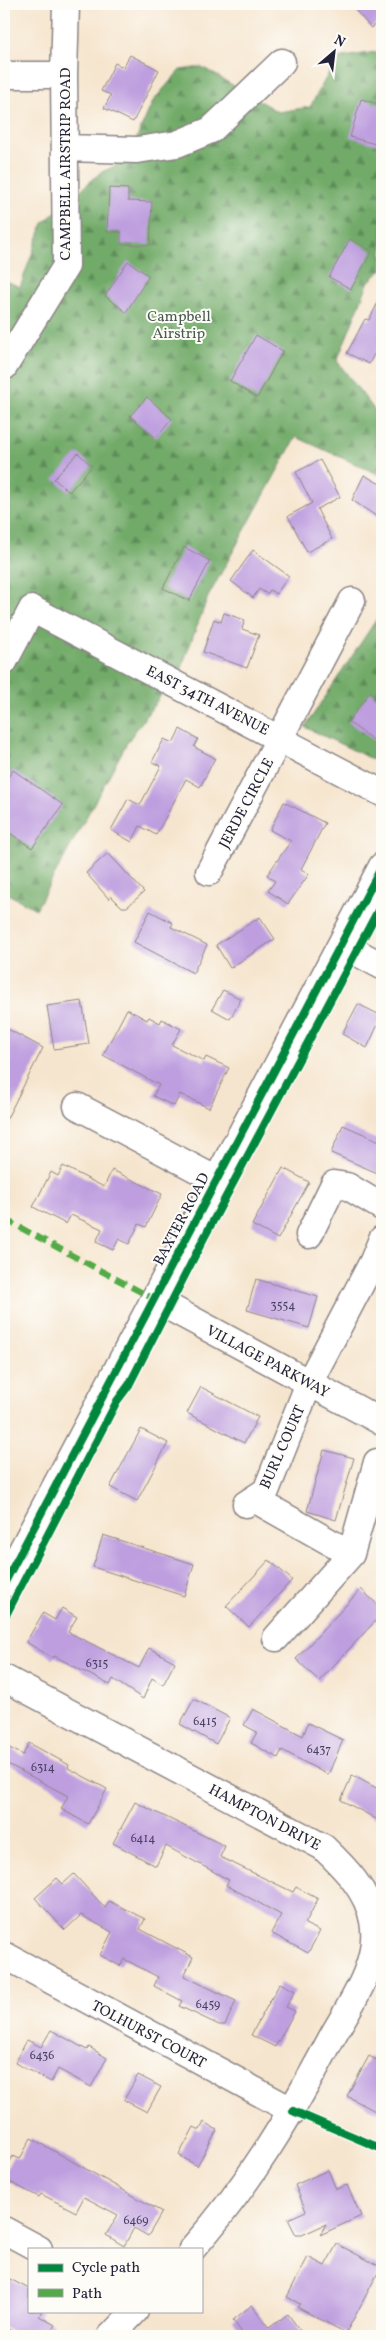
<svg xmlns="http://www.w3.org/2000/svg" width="386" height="2340" font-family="Vollkorn,serif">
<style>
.forest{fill:url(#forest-firs);stroke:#4a6652}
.building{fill:#be9edf}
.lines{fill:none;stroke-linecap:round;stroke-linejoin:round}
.minor-casing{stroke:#8c8484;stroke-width:29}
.minor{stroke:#fff;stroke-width:26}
.quiet{stroke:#53aa46;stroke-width:6;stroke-dasharray:12 6;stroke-linecap:butt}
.cycleway-casing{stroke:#fdfcf7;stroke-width:11}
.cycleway{stroke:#00873e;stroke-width:8}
.labels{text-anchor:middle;stroke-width:4;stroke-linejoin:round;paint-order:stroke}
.number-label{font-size:12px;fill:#494164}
.street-label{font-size:15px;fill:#22223b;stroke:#fdfcf7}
.park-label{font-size:15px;fill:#485b51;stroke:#fdfcf7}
</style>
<defs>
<pattern id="forest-firs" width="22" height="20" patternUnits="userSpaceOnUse" patternTransform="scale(1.25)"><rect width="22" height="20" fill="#72ab69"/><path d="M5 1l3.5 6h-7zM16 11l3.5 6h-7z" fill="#5d8b58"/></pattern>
</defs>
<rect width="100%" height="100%" fill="#fdfcf7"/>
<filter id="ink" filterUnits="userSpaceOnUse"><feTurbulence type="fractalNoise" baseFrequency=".02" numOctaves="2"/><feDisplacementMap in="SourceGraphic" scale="10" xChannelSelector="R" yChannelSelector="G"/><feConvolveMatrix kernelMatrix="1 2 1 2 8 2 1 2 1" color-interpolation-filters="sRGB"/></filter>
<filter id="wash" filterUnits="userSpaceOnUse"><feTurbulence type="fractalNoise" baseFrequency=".0096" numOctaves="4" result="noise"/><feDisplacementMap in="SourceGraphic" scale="20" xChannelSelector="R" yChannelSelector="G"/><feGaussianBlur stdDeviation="1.12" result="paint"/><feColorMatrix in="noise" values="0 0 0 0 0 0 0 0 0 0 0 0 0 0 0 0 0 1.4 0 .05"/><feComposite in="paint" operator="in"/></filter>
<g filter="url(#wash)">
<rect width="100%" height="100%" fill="#f6e5ce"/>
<path class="forest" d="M382,51V270L369,281L337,361L382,420V476L296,437L208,597L182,666L128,741L36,909L4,892V280L20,287L43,223L100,173L127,160L153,101L180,70L202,67L278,112L310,107L337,58Z
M382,611V764L305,727Z"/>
<g id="blocks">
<path class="building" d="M350,4H382V18L371,28Z
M130,55L159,70L133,122L104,108L111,95L101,91L115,63L123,67Z
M361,99L382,105V146L350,137Z
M109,188L128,189V201L152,202L150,245L121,244V232H107Z
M350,239L372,251L351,289L329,277Z
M128,261L149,276L126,312L105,296Z
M382,295V339L369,364L347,353L365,319L369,320Z
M256,335L283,351L257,398L230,381Z
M147,397L172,419L156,438L130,416Z
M78,453L92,466L69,492L54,479Z
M320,460L340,497L317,509L332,539L307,552L288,516L312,503L296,472Z
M364,475L382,485V520L352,500Z
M184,547L210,561L189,601L163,588Z
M253,550L289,576L276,594L270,590L267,594L259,589L253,598L231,581Z
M224,613L245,620L242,629L259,635L247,668L203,652L214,619L221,622Z
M370,692L382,701V746L348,722Z
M180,729L198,739L194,747L215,758L200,787L186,779L156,835L140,826L132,842L111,830L128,799L140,805L161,766L152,762L164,739L173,743Z
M13,770L63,805L32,848L4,829V783Z
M284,802L325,823L301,869L309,874L288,904L268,891L275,881L267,875L291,841L270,830Z
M108,853L144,892L127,907H122L111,896L109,899L86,873Z
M150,911L173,923L171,927L207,945L193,973L134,942Z
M260,917L275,939L230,968L216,945Z
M223,990L241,999L230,1019L212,1009Z
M82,1001L89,1044L54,1049L47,1006Z
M358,1004L382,1016L367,1048L342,1034Z
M127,1009L147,1020L149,1017L160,1023L162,1019L181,1029L172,1045L204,1061L206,1057L229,1068L209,1108L180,1094L174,1106L153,1096L159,1085L103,1055Z
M4,1027L43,1048L4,1124Z
M343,1125L382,1142V1175L331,1153Z
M63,1166L104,1187L112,1170L162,1194L146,1227L139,1224L129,1244L119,1239L113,1250L96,1242L102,1229L71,1215L66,1224L33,1207L51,1172L58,1176Z
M283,1168L309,1182L278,1239L252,1225Z
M256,1279L318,1297L309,1328L247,1310Z
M201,1387L258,1417L244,1443L187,1413Z
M141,1429L168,1443L137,1501L110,1487Z
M324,1450L354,1458L336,1520L307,1511Z
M103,1535L194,1564L184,1596L93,1567Z
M269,1560L292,1580L249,1627L226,1606Z
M361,1589L382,1609V1614L319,1681L296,1659Z
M62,1608L77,1617L68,1632L139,1668L149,1648L175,1662L163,1685L152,1678L143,1699L113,1679L110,1685L54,1656L53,1658L26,1642L43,1613L55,1620Z
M194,1699L230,1718L216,1744L180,1724Z
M253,1709L303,1736L308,1723L343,1740L328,1775L282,1750L278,1758L251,1743L257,1732L244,1725Z
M29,1743L69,1765L68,1768L107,1789L88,1824L61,1809L68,1796L4,1762V1745L23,1755Z
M352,1775L382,1791V1822L341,1800Z
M135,1802L225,1846L220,1857L293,1892L296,1887L318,1899L305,1924L320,1931L308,1953L271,1933L281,1915L226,1885L229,1880L166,1846L156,1866L113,1843Z
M74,1874L105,1908L109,1901L145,1919L140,1929L193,1957L184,1976L236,2001L225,2025H219L179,2006L182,2001L154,1986L158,1977L124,1959L120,1966L100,1955L112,1932L81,1915L65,1930L35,1898L57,1878L63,1884Z
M280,1983L295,1991L286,2007L295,2011L275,2047L251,2035Z
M51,2030L87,2050L89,2047L107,2058L91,2087L58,2069L51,2082L15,2063L27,2040L41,2047Z
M369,2056L382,2063V2103L377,2112L347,2096Z
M138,2075L161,2087L147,2112L124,2100Z
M204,2122L217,2130L197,2166L179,2155L194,2127L200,2130Z
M31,2138L162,2212L148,2236L134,2228L124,2246L106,2235L118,2215L84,2197L76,2212L41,2194L39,2197L4,2179V2173L13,2156L20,2159Z
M328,2170L336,2189L347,2185L361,2216L320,2235L326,2224L302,2235H296L288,2219L306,2211L295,2185Z
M337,2244L381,2267L346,2333L297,2307L300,2304L287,2297L308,2257L325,2266Z
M4,2276L29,2289V2311H42L39,2316L55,2325L48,2336H21L4,2327Z
M252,2305L269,2328L288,2314L304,2336H244L233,2320Z"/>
</g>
</g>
<g filter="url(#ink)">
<use href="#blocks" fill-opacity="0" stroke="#8c8484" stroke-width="1"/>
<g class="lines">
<g class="minor-casing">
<path id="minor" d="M4,75H64
M65,148L137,150L177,144L211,130L282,62
M4,367L66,266L64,75L66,4
M4,662L32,609L382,793
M209,872L352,601
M341,944L382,966
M77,1106L217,1180
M309,1235L334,1184L347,1186L382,1207
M154,1299L382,1422
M254,1499L351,1554
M246,1504L266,1491L309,1383L373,1261L382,1239
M4,1584L382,866
M276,1638L351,1554L377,1462
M4,1678L323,1847C345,1868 368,1891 373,1921C381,1962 351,2003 332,2037C292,2113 249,2185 192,2249
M6,1956L293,2111
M4,2230L39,2249
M111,2336L135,2311"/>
</g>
<use href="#minor" class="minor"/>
<path class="quiet" d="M4,1219L154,1299"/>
<g class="cycleway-casing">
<path id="cycleway" d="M4,1584L382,866
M4,1619L117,1401L129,1385L204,1238L382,903
M293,2111L382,2149"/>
</g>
<use href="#cycleway" class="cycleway"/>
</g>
</g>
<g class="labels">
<g class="number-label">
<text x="283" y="1309">3554</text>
<text x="97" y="1667">6315</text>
<text x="205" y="1725">6415</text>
<text x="319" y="1753">6437</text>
<text x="43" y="1771">6314</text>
<text x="143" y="1842">6414</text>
<text x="208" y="2008">6459</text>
<text x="42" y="2059">6436</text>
<text x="136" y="2224">6469</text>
</g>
<g class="street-label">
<text transform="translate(65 164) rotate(-90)" y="5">CAMPBELL AIRSTRIP ROAD</text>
<text transform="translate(208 700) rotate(27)" y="5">EAST 34TH AVENUE</text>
<text transform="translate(246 803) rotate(-62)" y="5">JERDE CIRCLE</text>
<text transform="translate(181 1219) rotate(-62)" y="5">BAXTER ROAD</text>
<text transform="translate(268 1361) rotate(28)" y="5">VILLAGE PARKWAY</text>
<text transform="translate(282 1447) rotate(-66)" y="5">BURL COURT</text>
<text transform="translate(265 1817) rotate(28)" y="5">HAMPTON DRIVE</text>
<text transform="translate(149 2034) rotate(28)" y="5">TOLHURST COURT</text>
</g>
<g class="park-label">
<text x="179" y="321">Campbell<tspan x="179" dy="17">Airstrip</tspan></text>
</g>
</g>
<rect width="386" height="2340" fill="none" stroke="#fdfcf7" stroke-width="20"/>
<rect x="28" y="2248" width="175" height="65" fill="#fdfcf7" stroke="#a5a5ac"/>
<rect x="38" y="2264" width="25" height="8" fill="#00873e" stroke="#a5a5ac"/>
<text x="72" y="2272" font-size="15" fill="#22223b">Cycle path</text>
<rect x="38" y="2289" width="25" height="8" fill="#53aa46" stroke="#a5a5ac"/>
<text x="72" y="2298" font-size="15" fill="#22223b">Path</text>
<g transform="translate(334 52) rotate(28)" stroke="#fdfcf7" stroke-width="4" paint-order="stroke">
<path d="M0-4L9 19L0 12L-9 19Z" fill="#22223b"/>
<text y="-8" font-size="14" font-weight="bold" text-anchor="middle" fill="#22223b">N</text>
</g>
</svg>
